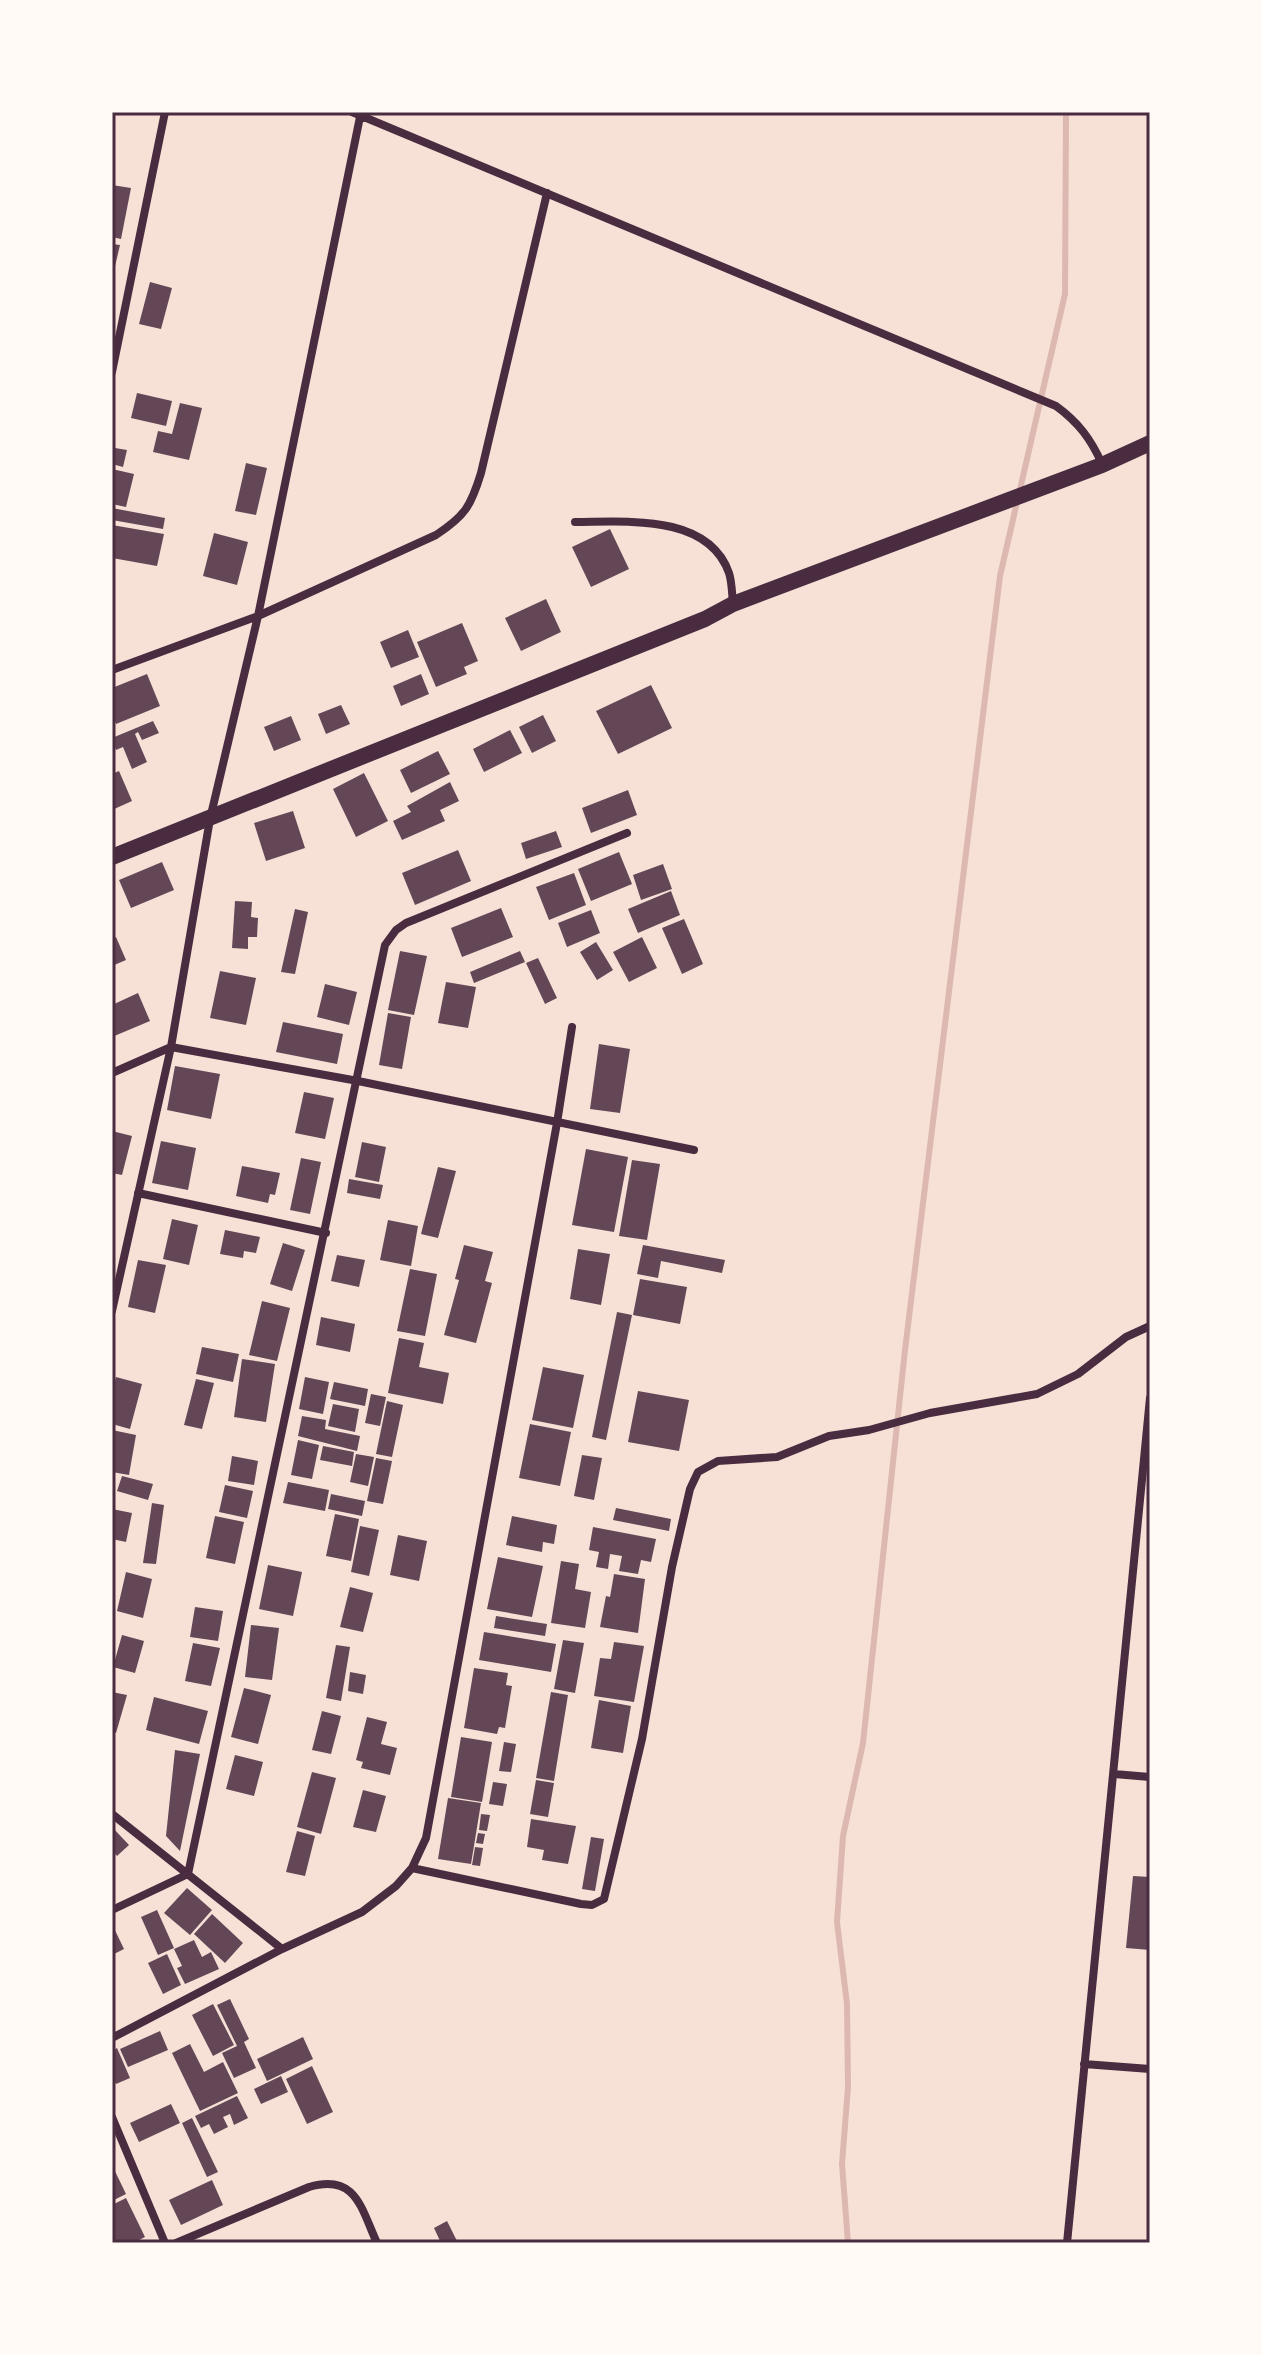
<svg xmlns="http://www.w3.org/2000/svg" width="1262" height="2355" font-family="'Fira Sans Condensed',sans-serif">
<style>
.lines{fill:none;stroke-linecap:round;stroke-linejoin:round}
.stream{stroke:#dcb8b0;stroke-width:6}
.building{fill:#644757}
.minor{stroke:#4a2c40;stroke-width:8}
.primary{stroke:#4a2c40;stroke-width:16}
.neatline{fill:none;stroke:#4a2c40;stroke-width:3}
</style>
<rect width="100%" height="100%" fill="#f7e1d7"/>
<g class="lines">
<path class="stream" d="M848,2243L842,2164L848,2087L847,2004L837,1922L843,1836L863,1743L905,1350L1000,576L1065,294L1066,112"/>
</g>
<path class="building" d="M112,185L131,188L121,239L112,237Z
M112,244L120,245L113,275H112Z
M150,282L172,288L161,329L139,324Z
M137,393L172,401L166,426L131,418Z
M180,403L202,408L189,460L153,452L158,431L172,434Z
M115,448L127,450L123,467L112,464Z
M246,463L267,468L256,515L235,511Z
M112,469L134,474L126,507L112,504Z
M112,508L165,518L163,529L112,520Z
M112,525L164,534L157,566L112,558Z
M610,529L629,569L591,587L572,547Z
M214,533L248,542L237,585L203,576Z
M546,599L561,632L521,651L505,618Z
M462,623L478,661L464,667L467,674L436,687L417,642Z
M408,630L419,657L391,668L380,642Z
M147,674L160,706L116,724L112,714V688Z
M421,674L429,694L401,706L393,686Z
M651,685L672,728L618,754L596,711Z
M341,705L350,724L326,734L318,714Z
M543,715L556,741L532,753L519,727Z
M291,716L301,740L274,751L264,727Z
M153,721L159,733L142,740L138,732L135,734L147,762L132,769L123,747L116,750L112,738Z
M510,730L522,753L484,772L473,749Z
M438,751L450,774L411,793L400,770Z
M119,771L132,801L112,810V774Z
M364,773L388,821L356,837L333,789Z
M450,782L459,801L440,810L445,821L402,840L393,821L411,812L407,806Z
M628,790L637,815L591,833L582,808Z
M293,811L305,848L266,861L254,823Z
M556,831L562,847L526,859L521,843Z
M458,850L471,881L415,905L402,873Z
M619,852L632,884L591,901L578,869Z
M162,862L174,890L131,908L119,880Z
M663,864L672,889L641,900L633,875Z
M574,873L586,905L549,920L536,887Z
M671,891L680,915L638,933L628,909Z
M235,901L252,902L251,917L258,918L257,937H248V949L232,948Z
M501,908L513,937L462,957L451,928Z
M295,909L308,912L295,974L281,972Z
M591,910L600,933L567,947L558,923Z
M684,919L703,964L682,974L662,928Z
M116,937L126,960L112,966V939Z
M642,937L657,968L629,982L613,952Z
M596,942L613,970L597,980L580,952Z
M400,951L427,956L414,1015L388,1010Z
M520,951L525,962L474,983L470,972Z
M538,958L557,998L545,1004L526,963Z
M220,971L256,978L246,1025L210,1018Z
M446,982L476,987L468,1028L438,1023Z
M325,984L357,992L349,1025L317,1017Z
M138,993L150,1021L112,1037V1005Z
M388,1013L411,1017L402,1069L379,1065Z
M283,1022L343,1034L337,1064L276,1052Z
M599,1044L630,1049L620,1113L590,1109Z
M175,1066L220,1074L211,1119L167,1110Z
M304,1092L334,1098L325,1139L295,1133Z
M112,1131L132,1136L122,1175L112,1173Z
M161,1141L196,1148L188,1190L152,1183Z
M362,1142L386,1147L379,1182L355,1177Z
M586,1149L628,1157L614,1232L572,1225Z
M301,1158L321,1162L310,1214L290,1210Z
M632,1160L660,1164L647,1240L619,1236Z
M242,1166L280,1173L275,1195L270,1194L268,1203L236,1196Z
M438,1167L456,1171L438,1238L421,1234Z
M349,1179L383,1185L380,1199L347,1193Z
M172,1219L198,1225L189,1265L163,1259Z
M388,1220L418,1226L411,1266L380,1260Z
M225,1230L260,1237L256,1253L244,1251L243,1258L220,1254Z
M283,1243L305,1250L292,1291L270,1284Z
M464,1245L493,1252L485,1281L492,1283L476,1343L444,1335L459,1280L455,1279Z
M643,1245L725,1260L722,1273L661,1261L658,1278L637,1274Z
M578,1249L610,1254L601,1305L570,1299Z
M337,1255L365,1260L359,1287L331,1281Z
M138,1260L166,1265L155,1313L128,1307Z
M410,1269L437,1274L425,1336L397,1331Z
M640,1279L687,1287L680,1324L633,1315Z
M262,1301L290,1308L277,1361L249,1355Z
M617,1312L632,1315L606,1440L592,1437Z
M321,1317L355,1324L350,1352L316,1345Z
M399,1338L424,1343L419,1367L449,1373L443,1404L388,1393Z
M202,1347L239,1354L233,1382L196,1374Z
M242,1359L275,1364L266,1422L234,1417Z
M543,1367L584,1375L573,1428L532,1420Z
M116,1377L142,1384L130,1429L112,1424V1391Z
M305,1377L329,1382L323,1414L299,1409Z
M196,1379L214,1383L202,1429L184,1425Z
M334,1382L368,1389L365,1406L330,1399Z
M638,1391L689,1400L679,1451L628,1442Z
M371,1394L386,1397L380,1426L365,1423Z
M387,1401L403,1405L392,1457L376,1454Z
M333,1404L359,1409L355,1432L328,1426Z
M302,1416L326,1420L325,1429L360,1436L357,1451L298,1436Z
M530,1424L571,1432L560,1486L519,1478Z
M112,1430L136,1435L129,1475L112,1472Z
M298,1440L319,1445L312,1479L291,1475Z
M323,1446L354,1452L352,1466L320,1460Z
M356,1454L374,1457L368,1486L350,1482Z
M582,1455L602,1458L594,1500L574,1496Z
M232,1456L258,1461L254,1485L228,1481Z
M376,1458L392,1461L383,1504L367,1501Z
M122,1476L153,1484L148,1500L117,1491Z
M288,1482L329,1490L325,1511L283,1503Z
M225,1485L253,1491L247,1518L219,1512Z
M331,1494L365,1501L362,1516L328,1509Z
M152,1503L164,1505L156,1564L143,1563Z
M616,1508L671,1519L669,1531L613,1520Z
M112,1509L132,1513L126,1542L112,1539Z
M335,1514L359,1519L351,1561L326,1556Z
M215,1516L244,1522L235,1564L206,1558Z
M512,1516L557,1525L554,1544L543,1542L542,1552L506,1545Z
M360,1526L379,1530L369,1576L351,1572Z
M593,1527L656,1539L651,1562L641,1560L638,1574L619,1571L622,1556L610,1554L608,1569L596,1567L599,1552L589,1550Z
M398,1535L427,1541L419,1581L390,1575Z
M498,1557L543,1566L532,1617L487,1609Z
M561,1561L579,1564L575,1589L591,1592L585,1628L551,1623Z
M268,1565L302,1572L293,1616L259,1609Z
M126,1572L152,1579L143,1618L117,1611Z
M614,1574L645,1579L638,1633L600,1627L606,1596L610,1597Z
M350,1587L373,1593L363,1632L340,1627Z
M195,1607L223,1611L218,1641L190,1637Z
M496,1616L547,1624L545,1636L494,1628Z
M251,1625L279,1628L272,1680L245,1677Z
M484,1632L556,1644L551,1672L479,1660Z
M122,1635L144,1641L135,1673L113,1667Z
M563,1640L584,1643L575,1693L554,1689Z
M614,1642L644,1646L634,1702L594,1696L600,1658L611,1659Z
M193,1643L220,1648L211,1686L185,1681Z
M336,1645L350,1647L341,1701L326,1698Z
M474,1668L508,1673L506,1685L512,1686L505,1728L499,1727L497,1734L464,1728Z
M350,1672L366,1675L363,1694L348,1691Z
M244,1688L271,1695L258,1744L231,1737Z
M112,1692L127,1695L116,1733L112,1732Z
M551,1692L568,1695L554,1781L536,1778Z
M154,1697L208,1711L199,1744L146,1730Z
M599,1700L631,1706L623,1753L591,1748Z
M322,1711L341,1716L331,1754L312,1750Z
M367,1717L387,1722L381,1744L397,1748L390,1775L361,1768L363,1762L356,1760Z
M461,1737L492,1742L482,1802L451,1797Z
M504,1742L516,1744L511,1772L499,1771Z
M175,1750L200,1754L180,1851L166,1836Z
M235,1755L263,1762L254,1796L226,1789Z
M312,1772L336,1778L321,1834L297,1827Z
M536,1780L554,1783L548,1817L530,1814Z
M493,1782L507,1784L503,1806L489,1804Z
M363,1790L386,1796L376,1832L353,1827Z
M448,1798L481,1803L471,1864L438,1859Z
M481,1814L490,1815L487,1831L479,1830Z
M531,1819L576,1826L568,1864L542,1860L544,1850L527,1847Z
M112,1827L129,1845L117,1856L112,1850Z
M297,1831L315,1836L305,1876L286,1872Z
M478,1833L485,1834L483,1844L476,1843Z
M591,1837L604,1839L595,1891L582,1889Z
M475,1847L483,1848L480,1866L472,1865Z
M1133,1876L1150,1877V1950L1126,1948Z
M187,1888L212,1910L190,1935L164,1913Z
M157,1910L174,1948L158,1955L141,1917Z
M212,1914L243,1943L225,1963L194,1934Z
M112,1924L124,1949L112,1955Z
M194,1940L202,1957L211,1952L219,1969L185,1984L177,1968L182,1966L174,1949Z
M167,1954L181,1985L163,1994L148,1963Z
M230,1999L249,2039L244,2042L256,2068L234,2078L222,2053L237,2046L217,2005Z
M213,2004L234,2045L213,2056L192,2015Z
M160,2031L168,2050L128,2067L120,2049Z
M303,2037L313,2059L267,2081L257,2059Z
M190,2044L204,2072L223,2062L238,2093L200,2111L172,2053Z
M117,2048L130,2078L116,2084L112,2076V2051Z
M312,2066L333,2112L307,2124L286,2079Z
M281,2076L288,2092L261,2104L254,2089Z
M237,2096L248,2118L234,2125L230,2114L223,2117L228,2127L214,2134L209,2124L201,2128L195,2116Z
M171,2104L180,2123L139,2142L130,2123Z
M192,2118L218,2172L207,2177L182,2123Z
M112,2165L126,2194L112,2201Z
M212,2180L223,2205L181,2225L169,2200Z
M126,2198L145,2237L133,2243H112V2205Z
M447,2221L458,2243H441L434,2228Z"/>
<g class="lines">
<path class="minor" d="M352,112L1056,406C1078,422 1091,439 1102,464
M112,372L165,112
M575,522C624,522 708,513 729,573C732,582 732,594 733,604
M112,670L258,616L436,535C465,516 471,506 481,473L547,193
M112,1073L171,1047L358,1081L694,1150
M138,1193L326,1233
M112,1311L171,1047L210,819L258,616L361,112
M1114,1774L1150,1777
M112,1814L282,1949
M412,1868L581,1904L592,1905L604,1899L642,1739L672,1567L690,1489L698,1472L718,1461L777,1457L829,1436L869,1430L930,1413L1037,1394L1078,1374L1126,1337L1150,1326
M112,1910L188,1874L385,945L396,930L406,923L627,833
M112,2038L282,1949L362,1912L396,1886L412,1868L426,1838L557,1123L572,1027
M1084,2064L1150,2069
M112,2117L165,2243
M176,2243L309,2187C356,2173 361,2208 377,2243
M1067,2243L1150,1398"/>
<path class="primary" d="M112,857L705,619L733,604L1102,465L1150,443"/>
</g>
<rect width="1262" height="2355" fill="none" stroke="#fffaf5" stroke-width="228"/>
<rect x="114" y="114" width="1034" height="2127" class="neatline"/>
</svg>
